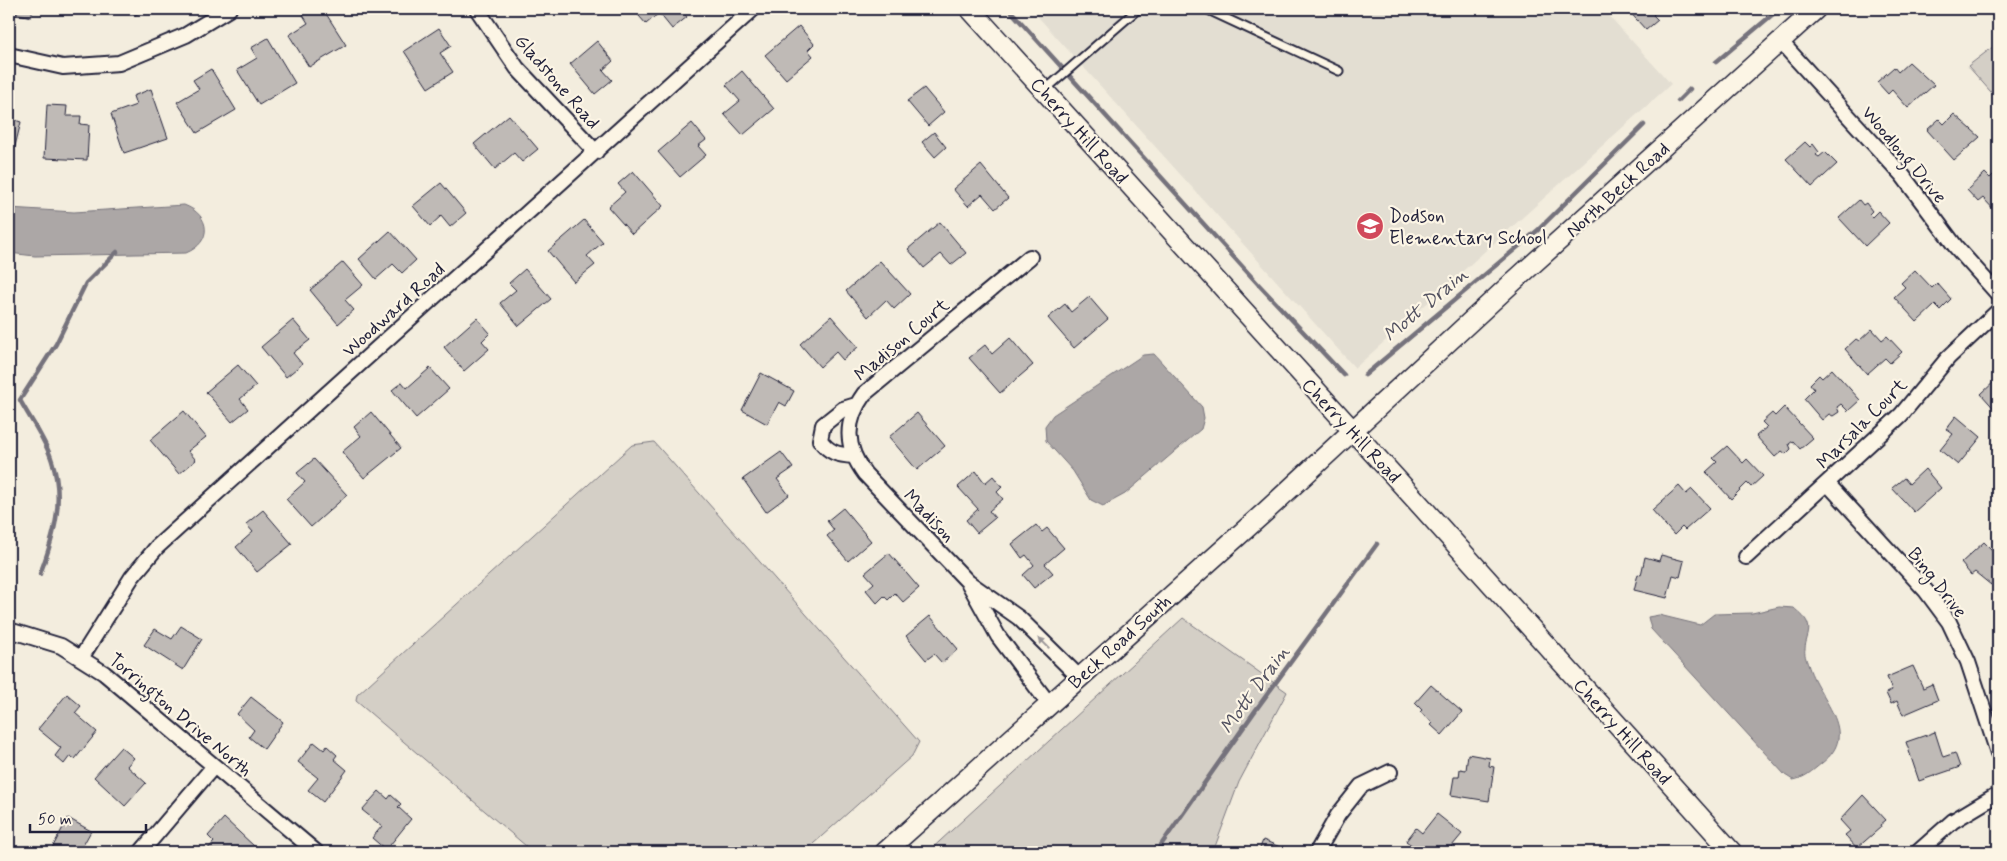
<svg xmlns="http://www.w3.org/2000/svg" width="2007" height="861" font-family="Mynerve,sans-serif">
<style>
.built{fill:#e3ded2}
.green{fill:#d4cfc6;stroke:#7b7880}
.water{fill:#aca7a6;stroke:#75727b}
.lines{fill:none;stroke-linecap:round;stroke-linejoin:round}
.stream{stroke:#75727b;stroke-width:4.5}
.building{fill:#bfbab6;stroke:#22223b}
.lane-casing{stroke:#22223b;stroke-width:11}
.street-casing{stroke:#22223b;stroke-width:18}
.secondary-casing{stroke:#22223b;stroke-width:22}
.lane{stroke:#fcf5e5;stroke-width:7}
.street{stroke:#fcf5e5;stroke-width:14}
.secondary{stroke:#fcf5e5;stroke-width:19}
.oneway{fill:#9a9698}
.labels{text-anchor:middle;stroke-width:4.5;stroke-linejoin:round;paint-order:stroke}
.street-label{font-size:19px;fill:#22223b;stroke:#fcf5e5}
.poi-label{font-size:19px;fill:#22223b;stroke:#fcf5e5;text-anchor:start}
.water-label{font-size:20px;font-style:italic;fill:#525160;stroke:#fcf5e5}
</style>
<rect width="100%" height="100%" fill="#f3edde"/>
<filter id="ink" filterUnits="userSpaceOnUse"><feTurbulence type="fractalNoise" baseFrequency=".02" numOctaves="2"/><feDisplacementMap in="SourceGraphic" scale="10" xChannelSelector="R" yChannelSelector="G"/><feConvolveMatrix kernelMatrix="1 2 1 2 8 2 1 2 1" color-interpolation-filters="sRGB"/></filter>
<g filter="url(#ink)">
<path class="built" d="M1031,9H1603L1671,84L1355,368Z"/>
<path class="green" d="M1998,43V100L1968,66Z
M654,442L919,742L912,756L804,852H533L356,701L357,695L632,445Z
M1183,618L1287,692L1239,782L1213,852H928Z"/>
<path class="water" d="M184,205C211,215 213,242 186,253L35,256L9,253V208L74,212Z
M1154,354L1202,407L1204,418L1201,429L1125,494L1103,506L1091,500L1073,471L1046,441L1045,426L1053,415L1143,355Z
M1779,607L1794,608C1798,612 1805,617 1807,622C1812,631 1805,640 1805,649C1804,653 1806,660 1808,664C1817,698 1862,732 1822,763C1812,771 1805,778 1793,780L1785,775L1651,629L1648,617L1659,615L1700,625L1714,614L1752,613Z"/>
<g class="lines">
<path class="stream" d="M1009,9L1259,285L1344,375
M1716,62L1779,9
M1678,101L1690,89
M1365,375L1538,230L1644,125
M40,574C54,537 65,500 52,461C46,440 30,419 20,400L56,344L86,283L117,252
M1156,852L1255,711L1377,544"/>
</g>
<path class="building" d="M16,9H33L31,17L15,13Z
M132,9H151L135,15Z
M312,9H323L346,45L309,67L289,35L308,23L303,15Z
M633,9H680L687,17L672,29L659,13L646,24Z
M1627,9H1660L1653,15L1658,20L1646,30Z
M799,26L814,44L808,50L813,56L786,79L765,55Z
M439,28L451,46L440,53L453,72L428,88L404,51Z
M268,38L295,83L259,105L237,70L257,58L251,48Z
M597,41L613,61L603,70L612,80L595,94L570,64Z
M1909,62L1934,85L1908,108L1892,90L1888,94L1877,82L1894,67L1898,72Z
M211,69L236,110L197,133L177,102L199,89L193,80Z
M742,71L774,109L743,135L724,114L740,101L726,85Z
M924,88L944,112L928,126L907,101Z
M151,89L168,138L124,153L111,114L136,105L133,96Z
M47,105L67,106L66,116H81L80,124L89,125L87,160L44,158Z
M1954,114L1980,137L1954,160L1927,130L1939,119L1944,124Z
M509,115L538,149L522,162L514,153L495,169L474,144Z
M9,118L21,122L14,150L9,149Z
M692,123L706,140L698,146L706,155L680,177L658,152Z
M934,132L946,147L935,157L922,142Z
M1805,142L1810,147L1813,144L1819,152L1816,155L1819,157L1825,152L1837,164L1812,187L1786,159Z
M981,165L1008,198L995,209L982,194L968,206L953,189Z
M1998,170V214L1983,198L1978,202L1967,190L1985,173L1990,178Z
M633,171L663,206L632,234L608,207L625,192L618,184Z
M441,183L466,213L450,227L441,216L430,226L413,206Z
M1859,200L1863,205L1866,203L1872,211L1869,214L1872,217L1878,211L1889,223L1865,246L1839,218Z
M584,220L603,242L587,256L595,265L574,282L548,251Z
M940,222L966,253L951,265L941,254L924,268L908,249Z
M390,231L416,260L402,273L393,264L376,279L359,259Z
M880,261L910,294L894,309L886,300L868,317L846,291Z
M343,262L363,285L345,300L354,310L338,324L310,290Z
M525,269L551,299L519,326L500,303L516,290L509,283Z
M1915,270L1932,288L1937,283L1951,299L1940,310L1935,305L1917,322L1894,297L1905,287L1901,283Z
M1089,297L1108,319L1074,348L1048,318L1065,304L1071,312Z
M831,316L858,347L843,360L836,352L820,367L800,344Z
M477,318L490,333L482,341L489,349L464,371L444,347Z
M293,320L310,340L293,353L302,364L286,377L261,347Z
M1872,329L1882,340L1887,336L1902,352L1890,363L1885,358L1867,374L1845,349L1856,339L1859,341Z
M1010,338L1033,365L1000,393L969,358L985,345L992,354Z
M238,365L256,386L240,399L248,409L232,422L206,392Z
M430,368L449,389L416,418L392,390L402,382L407,388Z
M1832,369L1860,400L1848,411L1841,404L1837,407L1839,412L1833,416L1829,414L1822,420L1804,399L1814,389L1810,384L1819,375L1822,378Z
M1998,369V413L1981,394L1997,379L1993,374Z
M761,373L794,391L786,406L779,402L767,424L742,410Z
M1784,407L1813,438L1800,449L1793,441L1789,444L1791,449L1786,454L1782,451L1775,457L1756,436L1767,427L1762,422L1772,413L1775,416Z
M184,411L206,437L188,451L196,460L179,474L150,440Z
M371,412L401,448L364,478L342,452L361,436L354,427Z
M917,413L945,446L917,470L889,437Z
M1956,416L1981,437L1958,465L1940,450L1953,434L1946,429Z
M1727,446L1743,463L1747,459L1763,476L1751,487L1747,483L1731,499L1706,472L1717,462L1713,458Z
M781,452L793,468L777,479L789,495L766,512L743,479Z
M314,459L347,495L311,527L286,499L305,482L297,473Z
M1925,469L1941,488L1914,512L1892,488L1904,478L1909,484Z
M976,471L985,483L993,476L1002,487L997,492L1003,499L989,511L995,518L977,533L966,520L978,509L958,487Z
M1679,486L1686,494L1692,489L1710,508L1685,530L1682,527L1674,535L1652,510Z
M843,508L871,541L848,561L827,536L834,530L827,521Z
M263,510L292,544L257,572L236,547L253,532L246,524Z
M1036,525L1042,532L1047,528L1064,548L1045,564L1053,573L1034,588L1023,575L1034,565L1026,555L1022,558L1012,544Z
M1984,542L1992,550L1997,546L1998,548V578L1991,585L1975,572L1971,575L1961,563Z
M889,553L919,588L903,602L895,593L888,600L884,596L877,603L866,590L874,583L865,573Z
M1661,555L1684,561L1680,577L1673,575L1667,598L1634,590L1638,574L1641,575L1645,557L1659,561Z
M930,616L958,649L942,663L934,654L926,660L906,636Z
M181,626L202,639L183,670L144,645L155,629L172,639Z
M1913,666L1923,688L1932,684L1938,700L1903,715L1897,701L1891,704L1886,693L1892,690L1887,677Z
M1431,685L1462,712L1442,735L1431,725L1433,723L1420,712L1422,710L1415,703Z
M67,694L81,706L75,713L97,732L75,759L70,756L64,764L55,756L61,748L38,729Z
M251,697L283,722L264,749L249,737L254,730L237,714Z
M1935,732L1943,757L1955,753L1960,767L1919,781L1906,742Z
M314,742L324,750L327,746L337,755L334,759L347,770L323,802L308,790L318,778L298,762Z
M121,747L134,758L127,766L146,783L125,806L94,777Z
M1468,754L1490,758L1489,766L1494,767L1489,801L1451,795L1454,777H1459L1460,769L1466,770Z
M379,791L388,799L391,795L401,804L398,807L411,819L386,850L372,838L382,826L362,810Z
M1863,795L1886,820L1880,825L1881,827L1857,848L1845,835L1850,831L1840,820Z
M1437,814L1462,834L1447,852H1421L1406,841L1416,828L1422,833Z
M68,818L91,831L80,851L83,852H50Z
M224,818L255,847L250,852H205L214,842L208,836Z
M1263,840L1280,847L1278,852H1244L1246,847L1259,851Z"/>
<g class="lines">
<g class="lane-casing">
<path id="lane" d="M1206,9L1339,71
M1045,90L1138,9"/>
</g>
<g class="street-casing">
<path id="street" d="M477,9L517,68L596,152
M1780,41L1903,176L1956,247L1998,294
M9,55L63,67L119,63L186,35L229,9
M854,456C838,455 829,453 820,440L823,425L843,409L856,405
M1827,483L1926,591L1949,622L1968,662L1998,753
M1746,557L1901,415L1948,358L1998,311
M968,582L865,474C845,447 844,422 864,394L1030,257
M9,630L61,646L104,673L316,852
M81,658L132,577L157,547L753,9
M1049,704L998,636L968,582L1019,618L1079,677
M141,852L214,766
M1317,852L1338,815L1361,786L1390,772
M1918,852L1953,821L1998,794"/>
</g>
<g class="secondary-casing">
<path id="secondary" d="M970,9L1432,518L1732,852
M885,852L1266,511L1513,282L1816,9"/>
</g>
<use href="#lane" class="lane"/>
<use href="#street" class="street"/>
<use href="#secondary" class="secondary"/>
</g>
<defs><path id="oneway-solid" d="M-6-.8H1V-3.2L6.5 0L1 3.2V.8H-6Z" transform="scale(1.25)"/></defs>
<use class="oneway" href="#oneway-solid" transform="translate(1044 643) rotate(-135)"/>
</g>
<defs>
<g id="school-disc" transform="scale(1.4375)"><circle r="9.5" fill="#d1495b" stroke="#fcf5e5"/><path d="M0-5L7-2L0 1L-7-2ZM-4 1L0 2.5L4 1V4Q0 6-4 4Z" fill="#fff"/></g>
</defs>
<g fill-rule="evenodd">
<use href="#school-disc" x="1370" y="226"/>
</g>
<g class="labels">
<g class="street-label">
<text transform="translate(558 81) rotate(49)" y="7">Gladstone Road</text>
<text transform="translate(1080 130) rotate(48)" y="7">Cherry Hill Road</text>
<text transform="translate(1905 154) rotate(50)" y="7">Woodlong Drive</text>
<text transform="translate(1617 189) rotate(-42)" y="7">North Beck Road</text>
<text transform="translate(393 309) rotate(-42)" y="7">Woodward Road</text>
<text transform="translate(901 339) rotate(-40)" y="7">Madison Court</text>
<text transform="translate(1861 423) rotate(-45)" y="7">Marsala Court</text>
<text transform="translate(1352 430) rotate(47)" y="7">Cherry Hill Road</text>
<text transform="translate(930 515) rotate(46)" y="7">Madison</text>
<text transform="translate(1938 582) rotate(52)" y="7">Bing Drive</text>
<text transform="translate(1119 641) rotate(-42)" y="7">Beck Road South</text>
<text transform="translate(181 714) rotate(40)" y="7">Torrington Drive North</text>
<text transform="translate(1623 731) rotate(48)" y="7">Cherry Hill Road</text>
</g>
<g class="poi-label">
<text x="1389" y="222">Dodson<tspan x="1389" dy="22">Elementary School</tspan></text>
</g>
<g class="water-label">
<text transform="translate(1425 304) rotate(-40)" y="7">Mott Drain</text>
<text transform="translate(1254 689) rotate(-54)" y="7">Mott Drain</text>
</g>
</g>
<rect width="2007" height="861" fill="none" stroke="#fcf5e5" stroke-width="30"/>
<rect x="15" y="15" width="1977" height="831" fill="none" stroke="#22223b" stroke-width="2" filter="url(#ink)"/>
<path d="M30 824v8h116v-8" fill="none" stroke="#22223b" stroke-width="2.5"/>
<text x="38" y="824" font-size="15" fill="#22223b" stroke="#fcf5e5" stroke-width="4" paint-order="stroke">50 m</text>
</svg>
